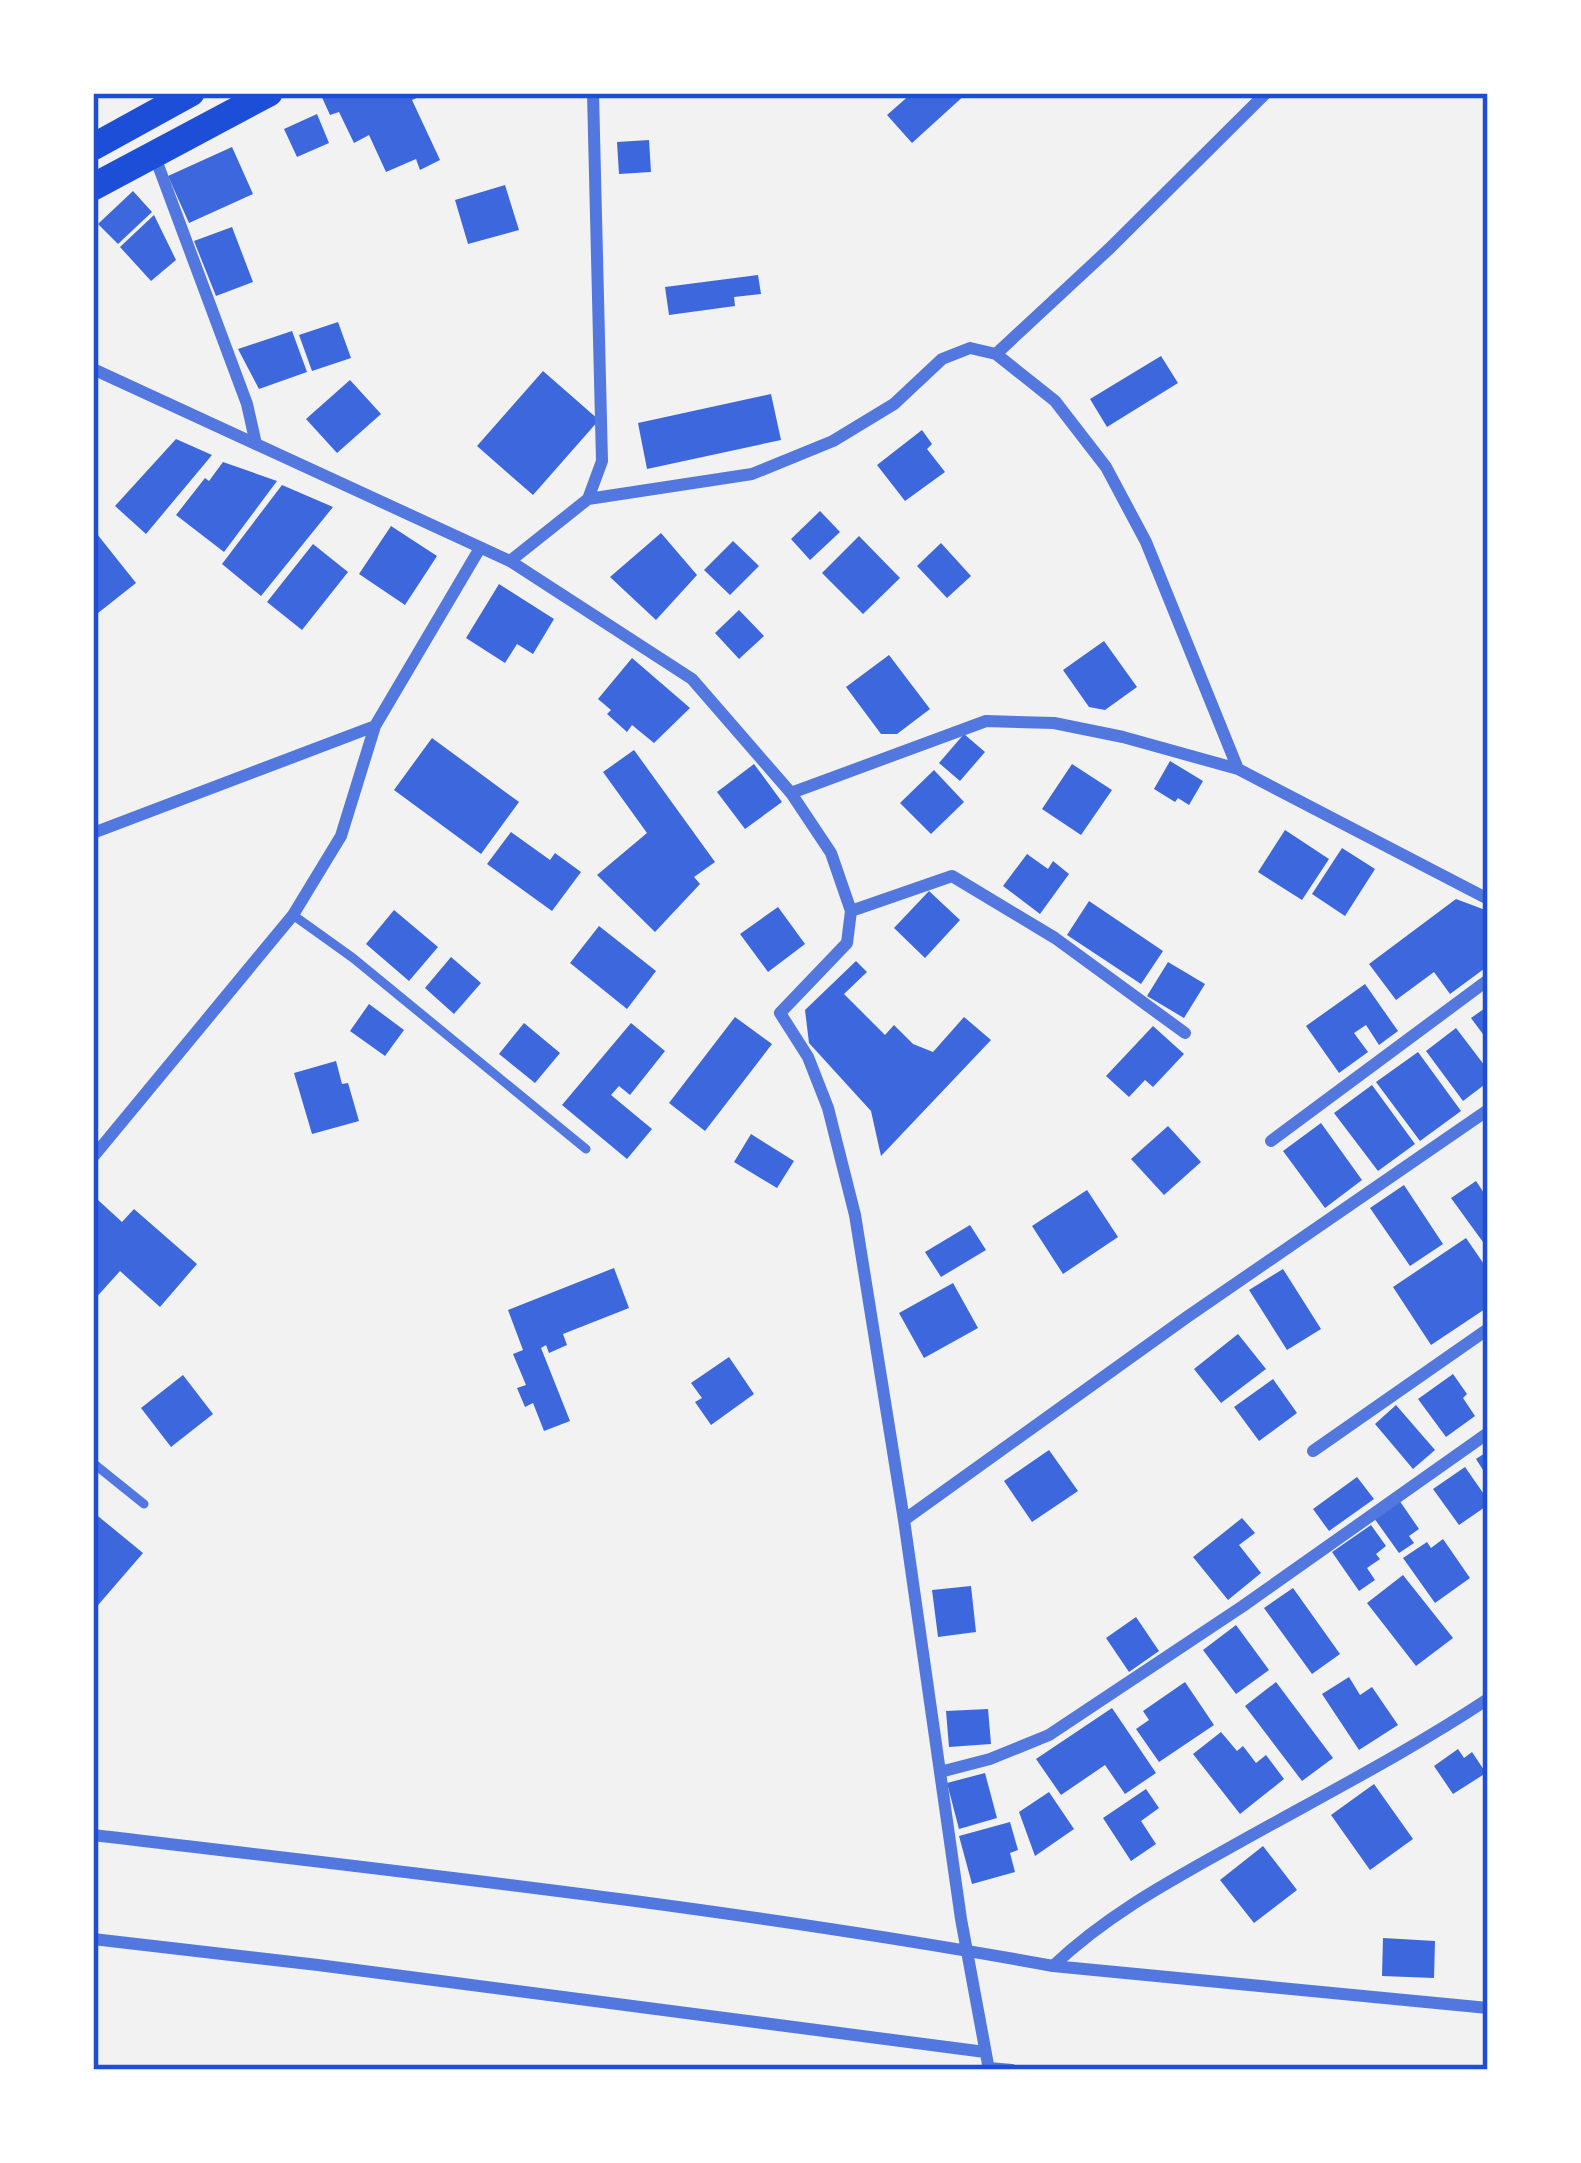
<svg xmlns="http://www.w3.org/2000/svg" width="1581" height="2163" font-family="Signika,sans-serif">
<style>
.building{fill:#3d67dc}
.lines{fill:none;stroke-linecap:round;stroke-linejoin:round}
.service{stroke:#5277de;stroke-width:9}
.minor{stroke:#5277de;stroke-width:12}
.primary{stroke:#1d4ed8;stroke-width:27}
.neatline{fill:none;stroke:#1d4ed8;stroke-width:4.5}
</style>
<rect width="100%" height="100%" fill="#f2f2f2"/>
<path class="building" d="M320,93H428L412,100L440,160L420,170L416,159L386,172L369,135L354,143L339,112L330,115Z
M912,93H967L912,143L887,115Z
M317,114L329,143L297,157L284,129Z
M649,140L651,172L619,174L617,142Z
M232,147L253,194L189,223L168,176Z
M505,185L519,230L468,244L455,200Z
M133,191L152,212L118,244L98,224Z
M154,215L176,260L151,281L120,247Z
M232,227L253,282L216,296L194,241Z
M758,275L761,294L734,297L735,306L669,315L665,287Z
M338,322L351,358L312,371L299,335Z
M292,331L307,372L259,389L238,349Z
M1161,356L1178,383L1107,427L1090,399Z
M543,371L599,420L533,495L477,446Z
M350,380L381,414L337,453L306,419Z
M771,394L781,440L647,469L638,423Z
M922,430L932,444L927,449L945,472L905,501L877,465Z
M176,439L212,455L146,534L115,506Z
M223,462L277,481L224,552L176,515L205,478L209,481Z
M282,485L333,507L261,596L222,564Z
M820,511L840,532L810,560L791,539Z
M391,526L437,556L405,605L359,574Z
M93,529L136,583L93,617Z
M661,533L697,575L656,620L610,577Z
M859,536L900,578L863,614L822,573Z
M733,541L759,566L730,595L704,570Z
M941,543L971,576L947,598L917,566Z
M313,544L348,572L302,630L267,602Z
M499,584L554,619L533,654L517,644L505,663L466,638Z
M739,610L764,636L739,659L715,633Z
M1104,641L1137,687L1105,710L1089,707L1063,670Z
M889,655L930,709L897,734H881L846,687Z
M632,658L690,708L654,743L632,725L627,732L607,714L611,710L598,699Z
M964,734L985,752L960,781L939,763Z
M432,738L519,802L481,854L394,790Z
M634,750L715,862L694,877L700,884L655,932L597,875L647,833L603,772Z
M1170,761L1203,781L1189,805L1178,798L1175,802L1154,789Z
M754,764L782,802L745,829L717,792Z
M1072,764L1112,790L1081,835L1042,809Z
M934,770L964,802L931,834L900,803Z
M1285,830L1329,859L1302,900L1258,872Z
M511,832L550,860L555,853L581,872L552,911L487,864Z
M1342,848L1375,869L1345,916L1312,894Z
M1027,854L1048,869L1053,861L1069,874L1040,914L1003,886Z
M929,891L960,920L925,958L894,928Z
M1456,899L1488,911V966L1450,994L1434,972L1396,1000L1369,964Z
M1089,901L1163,951L1141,984L1067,935Z
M778,907L805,944L768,972L740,934Z
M394,910L438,947L409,981L366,944Z
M599,926L656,971L627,1009L570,963Z
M451,957L481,983L454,1014L425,988Z
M856,961L867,972L844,994L885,1035L894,1025L913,1044L933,1052L964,1017L991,1040L881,1156L871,1111L809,1043L805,1010Z
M1168,962L1205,984L1184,1018L1147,996Z
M1365,984L1398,1031L1379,1045L1366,1025L1354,1033L1368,1052L1339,1073L1306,1026Z
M369,1004L404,1030L385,1056L350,1031Z
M1488,1006V1041L1471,1018Z
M735,1017L772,1044L705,1131L669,1103Z
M524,1023L560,1053L535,1083L499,1054Z
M631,1023L665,1051L630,1095L619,1086L611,1095L652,1129L627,1159L562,1105Z
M1153,1026L1184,1054L1153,1087L1145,1080L1129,1097L1106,1076Z
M1456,1028L1488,1070V1082L1463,1101L1426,1051Z
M1418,1052L1461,1111L1420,1141L1376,1082Z
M336,1061L342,1084L348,1083L359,1121L312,1134L294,1073Z
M1372,1085L1415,1144L1378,1171L1334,1113Z
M1321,1123L1362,1180L1325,1208L1283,1151Z
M1168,1126L1201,1162L1164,1195L1131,1159Z
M751,1134L794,1161L777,1188L734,1162Z
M1476,1181L1484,1193L1488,1190V1249L1451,1198Z
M1404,1185L1443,1244L1410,1266L1370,1208Z
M1087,1190L1118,1237L1063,1274L1032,1226Z
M98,1200L122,1222L134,1209L197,1264L160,1307L120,1271L93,1301V1206Z
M970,1225L986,1250L941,1277L925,1252Z
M1466,1238L1488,1270V1307L1431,1345L1393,1287Z
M614,1268L629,1308L563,1334L567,1345L549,1353L546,1345L541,1348L570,1421L544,1431L533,1403L525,1407L517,1388L526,1385L513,1354L523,1350L508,1310Z
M1283,1269L1321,1329L1287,1350L1249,1290Z
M953,1283L978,1328L924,1358L899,1313Z
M1238,1334L1266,1369L1221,1403L1194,1369Z
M729,1357L754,1394L711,1425L695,1402L702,1398L691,1383Z
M1453,1374L1467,1394L1463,1398L1475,1416L1446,1437L1418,1399Z
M183,1375L213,1414L171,1447L141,1408Z
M1273,1379L1297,1413L1259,1441L1234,1407Z
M1396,1405L1435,1450L1413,1469L1375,1424Z
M1049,1450L1078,1491L1032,1522L1004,1481Z
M1488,1451V1478L1476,1459Z
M1465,1467L1488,1500V1505L1459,1525L1433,1489Z
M1357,1477L1374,1499L1329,1531L1313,1509Z
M1399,1500L1419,1529L1409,1536L1414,1543L1399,1553L1374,1518Z
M93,1512L143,1553L93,1611Z
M1242,1518L1255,1533L1239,1545L1261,1573L1228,1600L1193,1557Z
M1371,1525L1386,1546L1376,1554L1380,1559L1367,1568L1375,1580L1359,1591L1332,1552Z
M1443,1539L1470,1578L1435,1603L1403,1558L1427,1542L1431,1548Z
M1403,1575L1453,1638L1416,1666L1367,1603Z
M971,1586L976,1632L938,1637L932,1590Z
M1293,1588L1340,1654L1312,1674L1264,1608Z
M1136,1617L1159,1651L1129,1672L1106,1638Z
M1236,1625L1269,1670L1236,1694L1203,1650Z
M1349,1677L1360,1695L1372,1687L1398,1725L1359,1750L1322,1694Z
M1185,1682L1214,1725L1159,1762L1136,1729L1149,1720L1143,1711Z
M1276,1682L1333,1758L1302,1781L1245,1706Z
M1112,1708L1156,1773L1125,1794L1105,1765L1061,1795L1036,1759Z
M988,1709L991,1744L949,1747L946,1711Z
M1221,1732L1237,1751L1243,1746L1256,1763L1266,1755L1284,1779L1240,1814L1193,1754Z
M1458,1749L1464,1758L1472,1752L1486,1773L1453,1794L1434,1766Z
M985,1773L997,1818L959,1829L947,1783Z
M1374,1784L1413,1839L1370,1870L1331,1815Z
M1146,1789L1159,1808L1141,1821L1156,1844L1131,1861L1103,1818Z
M1049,1792L1074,1829L1035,1856L1019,1812Z
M1010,1822L1018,1850L1010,1853L1015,1872L972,1884L959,1836Z
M1263,1846L1297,1890L1254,1923L1220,1880Z
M1383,1938L1435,1941L1434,1978L1382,1976Z"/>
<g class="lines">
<path class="service" d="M293,915L353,958L586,1149
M93,1463L144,1504"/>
<path class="minor" d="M155,157L247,404L256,444
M996,354L1109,249L1266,93
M93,369L510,561L692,679L791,793L831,853L851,911L847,943L780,1013L808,1057L828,1108L855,1215L904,1520L961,1919L989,2070
M588,499L752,474L833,441L894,404L942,359L970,348L996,354L1055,401L1106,467L1146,542L1238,769
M510,561L588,499L602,461L593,93
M791,793L986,721L1054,723L1123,737L1238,769L1488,899
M93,833L375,726
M851,911L952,876L1055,938L1185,1033
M1271,1141L1488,980
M93,1157L293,915L341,836L375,726L480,548
M1313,1451L1488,1329
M904,1520L1187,1317L1488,1110
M940,1772L990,1759L1049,1735L1243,1606L1488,1433
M93,1835C413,1873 735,1908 1053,1966C1109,1913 1172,1880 1238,1843C1322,1796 1408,1752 1488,1699
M93,1939L318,1965L985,2052
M1053,1966L1488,2008
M989,2068L1012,2070"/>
<path class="primary" d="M93,147L191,93
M93,187L269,93"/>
</g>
<rect width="1581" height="2163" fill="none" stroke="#ffffff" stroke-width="192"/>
<rect x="96" y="96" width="1389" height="1971" class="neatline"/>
</svg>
